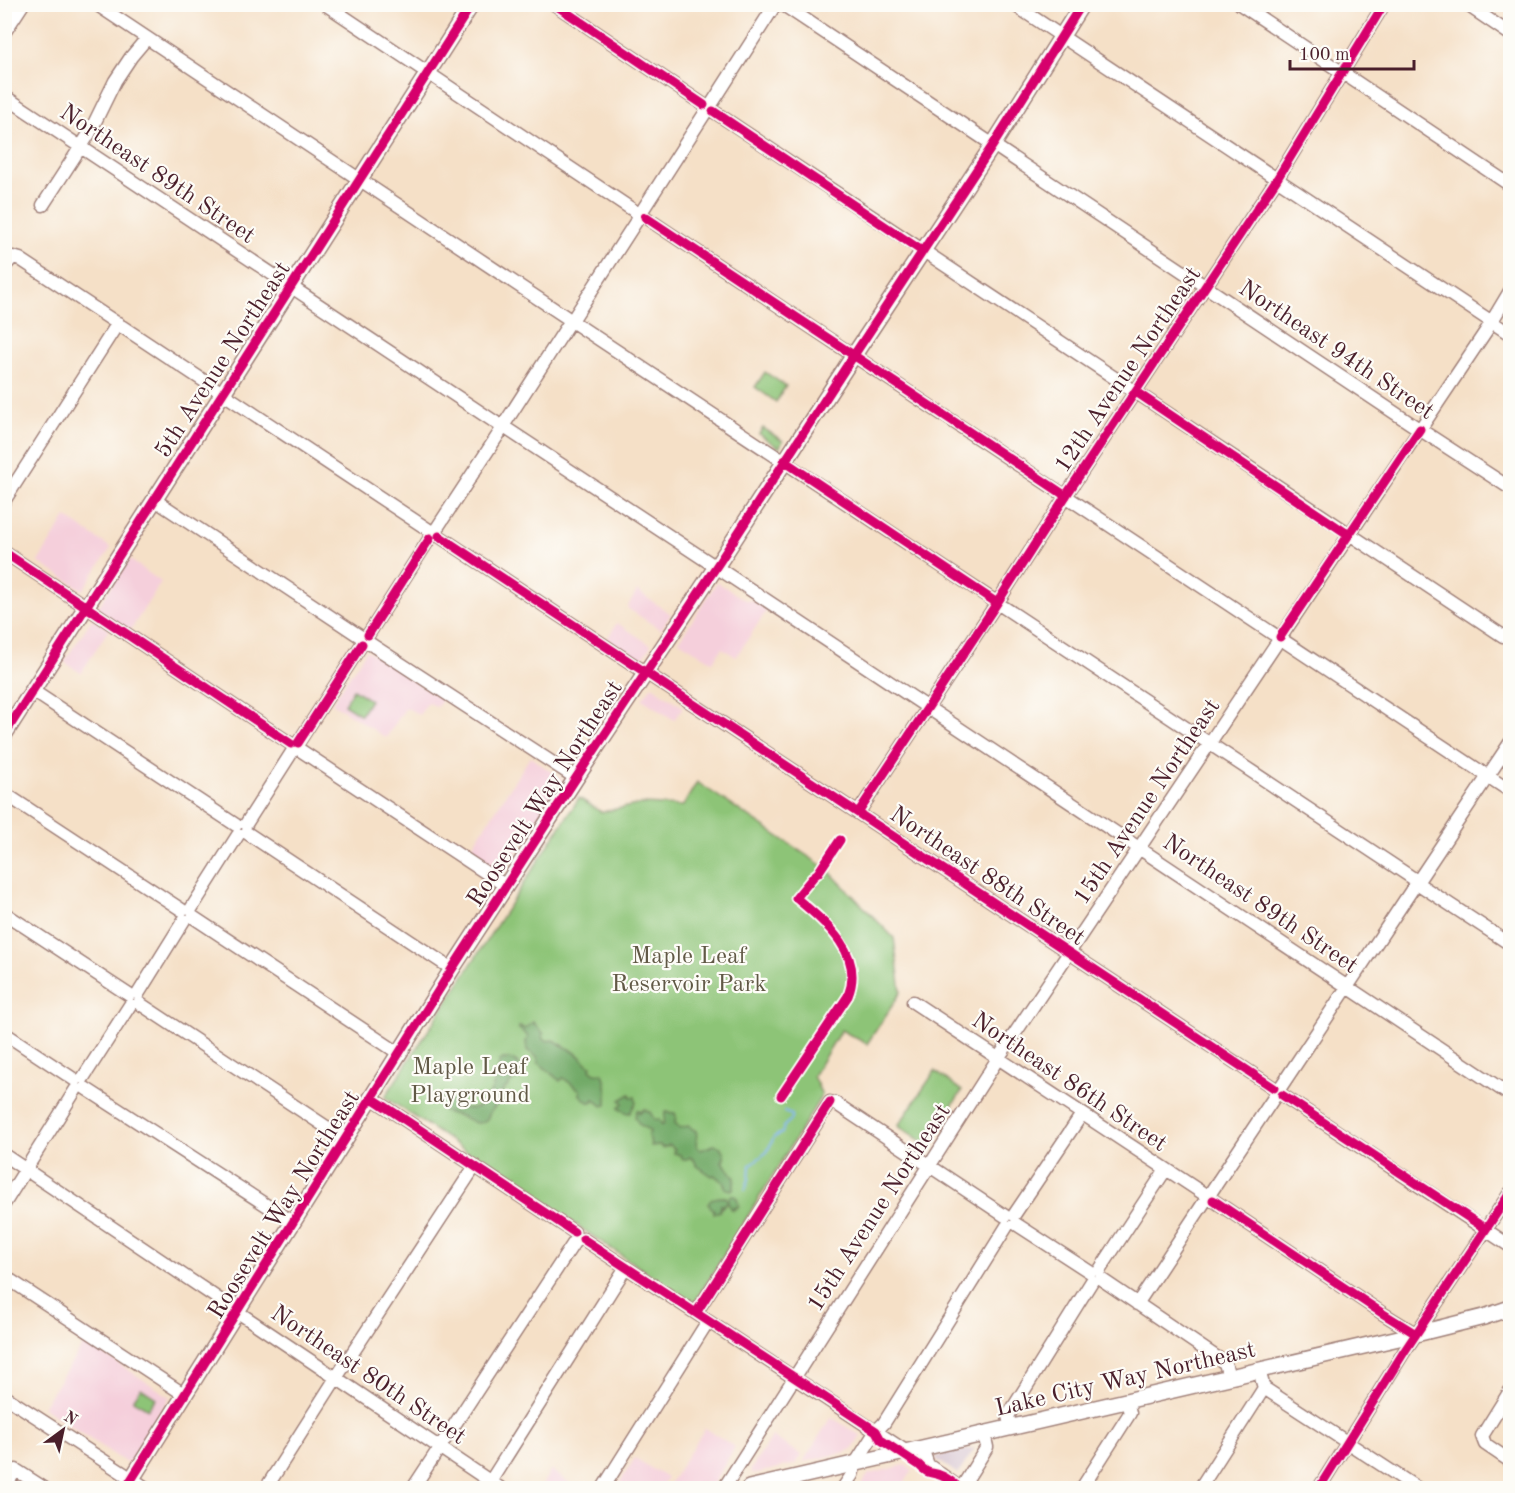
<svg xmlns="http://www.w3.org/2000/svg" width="1515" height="1493" font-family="'Old Standard TT',serif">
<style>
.built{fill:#f5cfdb}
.industrial{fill:#d1bdcc}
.green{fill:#8dc477;stroke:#6c7251;stroke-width:1.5}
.forest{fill:#72aa68;stroke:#5e644a;stroke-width:1.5}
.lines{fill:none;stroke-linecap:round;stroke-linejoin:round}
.stream{stroke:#7eb3ec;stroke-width:2}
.minor-casing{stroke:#a08079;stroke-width:15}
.major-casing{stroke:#a08079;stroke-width:18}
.minor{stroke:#fff;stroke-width:12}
.major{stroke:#fff;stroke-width:15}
.cycleway-casing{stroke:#fdfcf7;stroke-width:13}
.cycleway{stroke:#d6006c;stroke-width:9}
.labels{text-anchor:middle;stroke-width:4.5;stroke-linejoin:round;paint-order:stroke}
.street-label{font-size:24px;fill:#4a1f2b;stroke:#fdfcf7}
.park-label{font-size:24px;fill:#615946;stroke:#fdfcf7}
</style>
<rect width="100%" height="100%" fill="#fdfcf7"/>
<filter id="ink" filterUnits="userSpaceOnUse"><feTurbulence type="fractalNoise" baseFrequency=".0167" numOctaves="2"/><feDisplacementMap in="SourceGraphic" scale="12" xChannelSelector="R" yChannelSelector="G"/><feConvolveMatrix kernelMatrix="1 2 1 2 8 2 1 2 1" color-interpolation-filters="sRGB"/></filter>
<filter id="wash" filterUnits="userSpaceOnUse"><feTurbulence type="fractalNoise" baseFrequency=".008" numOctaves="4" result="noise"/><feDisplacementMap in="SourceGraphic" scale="24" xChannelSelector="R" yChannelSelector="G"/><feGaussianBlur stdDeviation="1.35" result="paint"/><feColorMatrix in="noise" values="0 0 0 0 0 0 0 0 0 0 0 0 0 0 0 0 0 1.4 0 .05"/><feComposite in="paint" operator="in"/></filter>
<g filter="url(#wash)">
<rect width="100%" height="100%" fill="#f5e0c7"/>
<path class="built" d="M66,517L111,548L83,590L38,562Z
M129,559L161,582L130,631L97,609Z
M717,582L745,600L753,601L767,610L736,657L722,648L713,662L679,641Z
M637,591L671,614L661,630L627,608Z
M92,619L109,629L81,673L64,662Z
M617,623L651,645L641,661L607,639Z
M366,651H368L442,700L437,707L428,702L419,715L406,707L386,738L332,703Z
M652,686L683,707L674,720L642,699Z
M530,757L562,779V781L503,872L501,873L469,851Z
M85,1342L170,1397L128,1464L42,1407Z
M831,1417L861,1436L853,1449L842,1453L803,1462Z
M705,1428L735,1447L713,1484L695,1488H667Z
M772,1436L801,1455L795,1464L754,1474L750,1471Z
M635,1458L667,1478L660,1488H616Z
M905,1465L913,1470L901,1488H858L869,1474Z
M551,1470L577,1488H540Z"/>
<path class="industrial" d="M975,1448L958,1474L936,1459L935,1457Z"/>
<path class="green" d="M765,372L786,386L776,402L755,387Z
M763,428L783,441L779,448L759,434Z
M353,689L370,700L361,715L344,704Z
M697,782L827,869L894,938L901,992L867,1044L841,1030L813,1076L822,1095L694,1304L385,1097L579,798L601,812L642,804L683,806Z
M935,1071L962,1091L926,1144L898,1126Z
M141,1388L156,1398L148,1409L133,1400Z"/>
<path class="forest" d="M533,1022L544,1034L542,1037L548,1041L551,1040L556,1041C560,1045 564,1046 570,1049C578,1054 584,1061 591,1066L590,1069C594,1074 597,1074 603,1073C607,1084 607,1094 607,1105L602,1106L594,1099L592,1102H588L580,1095V1090L563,1078L560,1081L538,1062V1058L527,1050L526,1041L528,1038L526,1034L519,1029V1027H522L524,1029Z
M503,1059C514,1059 519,1060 521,1072C515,1079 506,1087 501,1094C500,1097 500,1101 498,1103C494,1110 489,1109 488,1118C477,1129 471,1119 460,1116C450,1113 439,1114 439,1100L443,1098C450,1100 456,1106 464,1108C488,1114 497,1079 500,1061Z
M630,1094L631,1097H635L636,1102L630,1113H628L619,1109V1107L623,1103L620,1100Z
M644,1109L650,1112L654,1119L659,1120L662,1125L664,1123L665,1112L675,1113L676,1116L675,1123L680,1128L688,1126L696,1131C698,1136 695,1141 697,1147L701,1150L714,1145L721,1147L722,1151H724V1159L722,1161L735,1178L733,1189L731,1190L725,1188L724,1183L714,1175L712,1176L696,1165L695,1161L690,1157L686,1160H683L681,1155L674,1153L675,1150L670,1145L662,1148L660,1145L651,1146L650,1139L648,1137L650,1131L639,1124L635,1117L637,1110H639L640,1113Z
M730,1196H734L737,1198L739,1205L737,1208L734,1207V1210H732L727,1202L722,1207L721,1205L720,1211L714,1214V1210L708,1204C712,1197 717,1197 726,1197L728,1201Z"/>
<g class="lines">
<path class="stream" d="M745,1190L749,1179L750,1165L767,1152L774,1137L782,1133L784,1126L792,1119V1115L784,1112"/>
</g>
</g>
<g filter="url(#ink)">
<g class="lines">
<g class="minor-casing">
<path id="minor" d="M96,4L566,317
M325,4L636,212
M554,4L704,105
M782,4L1410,423L1510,488
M1013,4L1510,334
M1240,4L1510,185
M1466,4L1510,34
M4,33L23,4
M4,96L498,424
M711,105L775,5
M713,111L1503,636
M43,205L89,134L115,81L131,57L147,38
M642,211L705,113
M645,217L1510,791
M4,267L13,257L20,259L429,530
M575,316L637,220
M576,324L1414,879
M505,423L568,325
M507,429L754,592L1510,1095
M155,500L361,637
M4,501L118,323
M437,528L500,432
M439,536L1274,1088
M4,552L291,744
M368,635L430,538
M369,643L576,778
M33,691L236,825
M298,743L362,644
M300,750L506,886
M4,793L182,910
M858,813L997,603L1069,491L1277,179L1384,4
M246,824L292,752
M247,833L452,969
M1420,878L1510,743
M1420,885L1510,944
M191,909L238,835
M4,913L129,995
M193,917L400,1054
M138,994L184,920
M913,1002L1204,1194
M139,1003L346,1140
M4,1033L75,1080
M83,1078L130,1005
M85,1088L294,1223
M1280,1088L1415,885
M1282,1095L1510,1246
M372,1098L574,1232
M4,1155L500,1488
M1211,1192L1275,1096
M1213,1200L1382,1313L1416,1334
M4,1204L76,1089
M1014,1215L1082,1114
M1016,1224L1090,1272
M583,1239L907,1452
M1099,1271L1166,1169
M4,1276L185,1395
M1101,1279L1225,1363L1229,1377
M1137,1304L1205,1201
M696,1313L830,1102L835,1103L1005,1216
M1259,1370L1264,1388L1417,1488
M1510,1391L1482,1436L1485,1444L1510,1461
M4,1396L146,1488
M1011,1428L1008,1416L1092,1281
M922,1448L928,1465L956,1485
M490,1482L626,1267
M964,1484L987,1447L984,1434
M4,1488L16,1470L44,1488
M266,1488L336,1378L475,1166
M413,1488L575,1241
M603,1488L708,1321
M724,1488L995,1063L1486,331L1510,291
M843,1488L852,1475L855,1464L876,1431L884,1423L1007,1226
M1082,1488L1130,1413L1127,1401
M1200,1488L1264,1388
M1319,1488L1404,1352L1510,1193"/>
</g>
<g class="major-casing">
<path id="major" d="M4,735L472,4
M126,1488L452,969L576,778L720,561L854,355L993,145L1082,4
M749,1488L1416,1334L1484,1317L1510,1308"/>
</g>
<use href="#minor" class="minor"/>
<use href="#major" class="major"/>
<g class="cycleway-casing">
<path id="cycleway" d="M554,4L704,105
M713,111L922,251
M645,217L1066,496
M1136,392L1349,535
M784,461L997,603
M439,536L1274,1088
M4,552L291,744
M368,635L430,538
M1280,637L1420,429
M4,735L472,4
M298,743L362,644
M858,813L997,603L1069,491L1277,179L1384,4
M1282,1095L1486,1229
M781,1096L848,996C865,954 825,922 796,898L814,876L818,873L840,840
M372,1098L574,1232
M1213,1200L1382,1313L1416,1334
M583,1239L876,1431L881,1440L919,1465C929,1476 932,1471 942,1476C947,1478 952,1482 956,1485
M696,1313L830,1102
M126,1488L452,969L576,778L720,561L854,355L993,145L1082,4
M1319,1488L1404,1352L1510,1193"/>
</g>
<use href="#cycleway" class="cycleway"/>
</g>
</g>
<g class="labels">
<g class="street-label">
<text transform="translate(158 173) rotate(34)" y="8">Northeast 89th Street</text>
<text transform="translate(1337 349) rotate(34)" y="8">Northeast 94th Street</text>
<text transform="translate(222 359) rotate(-57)" y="8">5th Avenue Northeast</text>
<text transform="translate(1127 369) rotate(-56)" y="8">12th Avenue Northeast</text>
<text transform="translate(544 793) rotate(-57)" y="8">Roosevelt Way Northeast</text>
<text transform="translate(1146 801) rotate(-56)" y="8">15th Avenue Northeast</text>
<text transform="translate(988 875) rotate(34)" y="8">Northeast 88th Street</text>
<text transform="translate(1261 903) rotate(34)" y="8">Northeast 89th Street</text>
<text transform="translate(1070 1081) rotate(34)" y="8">Northeast 86th Street</text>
<text transform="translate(283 1204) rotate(-58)" y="8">Roosevelt Way Northeast</text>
<text transform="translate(878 1207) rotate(-57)" y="8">15th Avenue Northeast</text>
<text transform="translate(369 1374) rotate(34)" y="8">Northeast 80th Street</text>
<text transform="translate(1125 1378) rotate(-13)" y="8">Lake City Way Northeast</text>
</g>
<g class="park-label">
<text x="689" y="963">Maple Leaf<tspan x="689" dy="28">Reservoir Park</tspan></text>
<text x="470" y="1074">Maple Leaf<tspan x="470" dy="28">Playground</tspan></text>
</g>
</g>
<rect width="1515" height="1493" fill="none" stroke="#fdfcf7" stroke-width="24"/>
<g transform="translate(63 1430) rotate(33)" stroke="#fdfcf7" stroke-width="4.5" paint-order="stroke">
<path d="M0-4.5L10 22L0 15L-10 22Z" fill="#4a1f2b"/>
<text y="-9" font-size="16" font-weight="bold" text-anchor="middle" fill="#4a1f2b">N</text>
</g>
<path d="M1290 60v9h124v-9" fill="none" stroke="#4a1f2b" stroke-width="3"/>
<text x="1299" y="60" font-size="18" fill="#4a1f2b" stroke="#fdfcf7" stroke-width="4.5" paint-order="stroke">100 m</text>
</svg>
